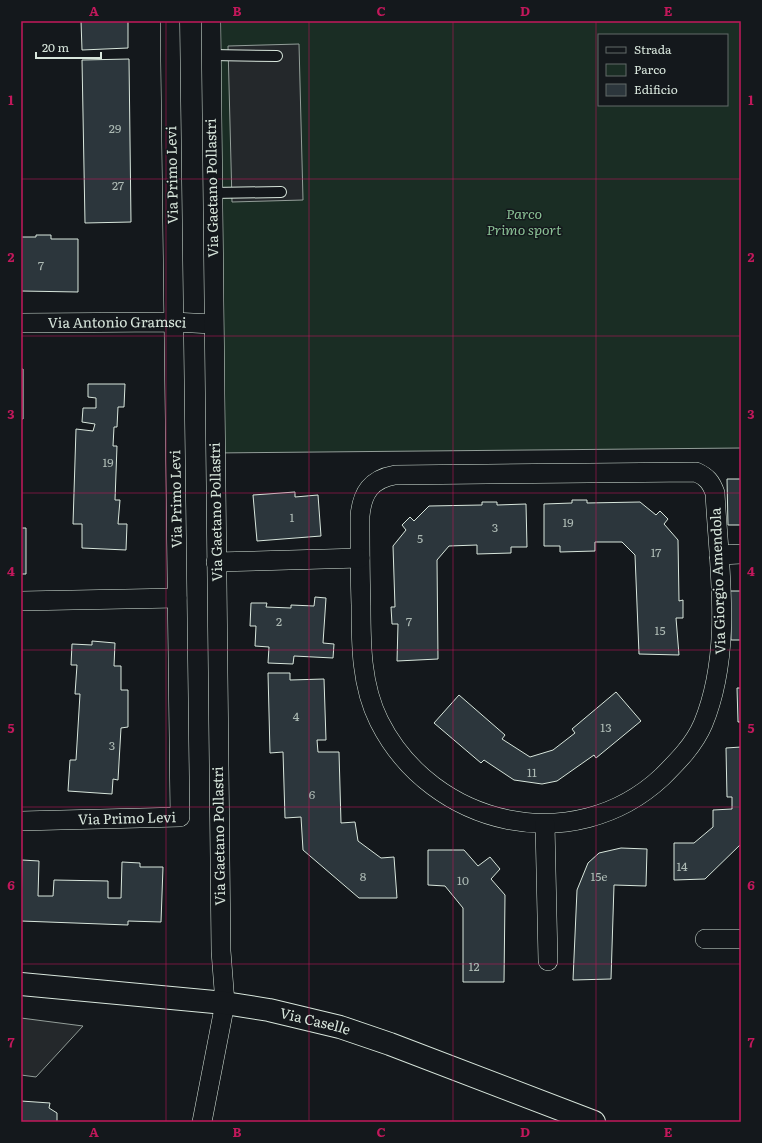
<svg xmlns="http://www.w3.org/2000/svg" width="762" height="1143" font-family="Literata,serif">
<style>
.green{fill:#1a2d24;stroke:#939e99;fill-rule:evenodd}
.parking{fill:#24282b;stroke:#939e99}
.building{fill:#2c363c;stroke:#d8e6dc}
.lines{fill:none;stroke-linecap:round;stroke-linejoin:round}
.lane-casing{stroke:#d8e6dc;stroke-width:12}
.street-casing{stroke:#d8e6dc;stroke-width:20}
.secondary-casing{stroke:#d8e6dc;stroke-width:24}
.lane{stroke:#14181c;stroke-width:10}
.street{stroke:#14181c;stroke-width:19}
.secondary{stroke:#14181c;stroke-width:22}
.grid{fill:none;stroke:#c2185b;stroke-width:1;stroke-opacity:0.55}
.labels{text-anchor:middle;stroke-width:3;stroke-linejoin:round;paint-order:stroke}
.number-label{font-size:12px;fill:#adbab4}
.street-label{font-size:14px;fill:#d8e6dc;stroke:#14181c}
.park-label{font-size:14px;font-style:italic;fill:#8ac095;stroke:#14181c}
.neatline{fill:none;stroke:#c2185b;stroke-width:1.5}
.grid-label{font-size:13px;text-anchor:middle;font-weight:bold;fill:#c2185b}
</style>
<rect width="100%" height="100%" fill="#14181c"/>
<path class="green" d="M208,21H741V448L214,453ZM599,35H727V105H599Z"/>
<path class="parking" d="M299,44L303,200L232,202L228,46Z
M21,1018L83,1026L36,1077L21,1075Z"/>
<path class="building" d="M81,21H128V48L82,50Z
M129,59L131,222L85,223L82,60Z
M36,235H51V239H78V292L21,291V237H36Z
M21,369H23V419H21Z
M88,384H125L124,407H118L117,427H114L113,446H117L115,500H120L118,524H127L126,550L82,548V524H73L76,429L93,431L95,424L82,422L83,408H96V398L88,397Z
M727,479H741V525H728Z
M295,492V497L318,495L321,536L257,541L253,495Z
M572,500H587V503L640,502L656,515L660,511L668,519L664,524L678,540L679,601L683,600V618H676L679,655L639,654L635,555L622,542H595V551L560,552V546H544V504L572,503Z
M482,502H497V505L526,504L527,547H511V553L477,554V545L449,546L437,560L438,659L397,661L398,624H392L391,607H395L393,546L406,530L402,525L410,517L414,521L429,506L482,505Z
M21,528H26V574H21Z
M730,591H741V640H731Z
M315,597L326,598L323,643L334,644L333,658L294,656L293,664L268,663L269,647L255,646L256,626H250L251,603H267L266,607L291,608V605L314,606Z
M92,641L115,643L114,666H121V690H128V727L121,728L118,780L113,779L112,794L68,791L70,760H76L80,694H75L77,665H71L72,644L92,645Z
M268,673H290V680L324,679L326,740H317L318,752H339L341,823L355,822L358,841L381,858L394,857L397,898H359L303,850L301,817L285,818L283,752L270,753Z
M737,688H741V722H738Z
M616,692L641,721L596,758L594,755L557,781L542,784L514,780L484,760L481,763L434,723L459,695L505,735L502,739L530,757L553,750L575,733L572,729Z
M741,747V844L705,879L674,880V843H694L713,827V810L732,809V797H727L726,748Z
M621,848L647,849L646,886L614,885L611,979L573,980L577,890L588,863L599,853Z
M428,850H464L478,866L490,857L500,869L491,879L505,895L504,982H463V908L445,886L428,885Z
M22,860L39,861L38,896H53L54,880L108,881V898H121L122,862L140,863V867H163L161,922L128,921V925L21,921Z
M21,1101L50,1103L49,1108L57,1113V1122H21Z"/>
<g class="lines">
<g class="lane-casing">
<path id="lane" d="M211,55L277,56
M212,193L281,192"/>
</g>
<g class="street-casing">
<g id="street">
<path id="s1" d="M21,323L173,322L213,324"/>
<path d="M696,472C707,477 711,482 715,493C719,569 733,651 703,724C694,745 678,761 662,777C574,859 432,827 379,721C361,685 361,644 361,605C360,575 360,546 360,516C362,493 371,479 395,475Z"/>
<path d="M719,555L741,554"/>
<path d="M216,562L360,558"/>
<path d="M21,601L177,598"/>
<path id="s2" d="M21,821L180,817L170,21"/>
<path d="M545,824L548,961"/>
<path d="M705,939H741"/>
<path d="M202,1122L225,1003L221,951L211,21"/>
</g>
</g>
<g class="secondary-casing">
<g id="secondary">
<path id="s3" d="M21,984L225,1003L269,1010L340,1027L390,1044L594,1122"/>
</g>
</g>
<use href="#lane" class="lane"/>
<use href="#street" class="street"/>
<use href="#secondary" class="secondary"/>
</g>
<path class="grid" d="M166,21V1122M309,21V1122M453,21V1122M596,21V1122M21,179H741M21,336H741M21,493H741M21,650H741M21,807H741M21,964H741"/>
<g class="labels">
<g class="number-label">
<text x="115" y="133">29</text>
<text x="118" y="190">27</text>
<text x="41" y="270">7</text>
<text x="108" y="467">19</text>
<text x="292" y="522">1</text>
<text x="568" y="527">19</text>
<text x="495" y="532">3</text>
<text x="420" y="543">5</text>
<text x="656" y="557">17</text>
<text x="279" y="626">2</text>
<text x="409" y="626">7</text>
<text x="660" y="635">15</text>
<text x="296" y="721">4</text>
<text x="606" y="732">13</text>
<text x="112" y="750">3</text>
<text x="532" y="777">11</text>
<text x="312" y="799">6</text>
<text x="682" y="871">14</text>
<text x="363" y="881">8</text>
<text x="599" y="881">15e</text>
<text x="463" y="885">10</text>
<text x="474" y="971">12</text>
</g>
<g class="street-label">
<text transform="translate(172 175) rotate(-91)" y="5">Via Primo Levi</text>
<text transform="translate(212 188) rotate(-91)" y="5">Via Gaetano Pollastri</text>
<text dy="5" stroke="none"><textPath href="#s1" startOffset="96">Via Antonio Gramsci</textPath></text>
<text transform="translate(176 499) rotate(-91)" y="5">Via Primo Levi</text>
<text transform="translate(216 512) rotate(-91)" y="5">Via Gaetano Pollastri</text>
<text transform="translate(718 581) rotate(-92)" y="5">Via Giorgio Amendola</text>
<text dy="5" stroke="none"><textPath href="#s2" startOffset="106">Via Primo Levi</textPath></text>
<text transform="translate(219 836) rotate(-91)" y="5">Via Gaetano Pollastri</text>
<text dy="5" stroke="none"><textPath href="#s3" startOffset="297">Via Caselle</textPath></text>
</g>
<g class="park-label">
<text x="524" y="219">Parco<tspan x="524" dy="16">Primo sport</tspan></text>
</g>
</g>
<rect width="762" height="1143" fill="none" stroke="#14181c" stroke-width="44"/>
<rect x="598" y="34" width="130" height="72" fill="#14181c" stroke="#626a69"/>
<rect x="606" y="47" width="20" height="6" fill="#14181c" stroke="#626a69"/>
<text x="634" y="54" font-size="12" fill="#d8e6dc">Strada</text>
<rect x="606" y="64" width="20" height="12" fill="#1a2d24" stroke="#626a69"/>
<text x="634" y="74" font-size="12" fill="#d8e6dc">Parco</text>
<rect x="606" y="84" width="20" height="12" fill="#2c363c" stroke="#626a69"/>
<text x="634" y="94" font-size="12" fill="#d8e6dc">Edificio</text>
<path d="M36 52v6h65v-6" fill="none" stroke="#d8e6dc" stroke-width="2"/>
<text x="42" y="52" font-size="12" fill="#d8e6dc" stroke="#14181c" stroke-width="3" paint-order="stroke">20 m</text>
<rect x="22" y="22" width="718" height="1099" class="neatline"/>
<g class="grid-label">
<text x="94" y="16">A</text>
<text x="237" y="16">B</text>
<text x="381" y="16">C</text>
<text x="525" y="16">D</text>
<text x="668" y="16">E</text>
<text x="11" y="105">1</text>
<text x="751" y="105">1</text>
<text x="11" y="262">2</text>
<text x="751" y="262">2</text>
<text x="11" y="419">3</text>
<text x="751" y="419">3</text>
<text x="11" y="576">4</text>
<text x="751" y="576">4</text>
<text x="11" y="733">5</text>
<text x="751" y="733">5</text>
<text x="11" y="890">6</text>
<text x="751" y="890">6</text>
<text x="11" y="1047">7</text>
<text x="751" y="1047">7</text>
<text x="94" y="1137">A</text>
<text x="237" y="1137">B</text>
<text x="381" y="1137">C</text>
<text x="525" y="1137">D</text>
<text x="668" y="1137">E</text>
</g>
</svg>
